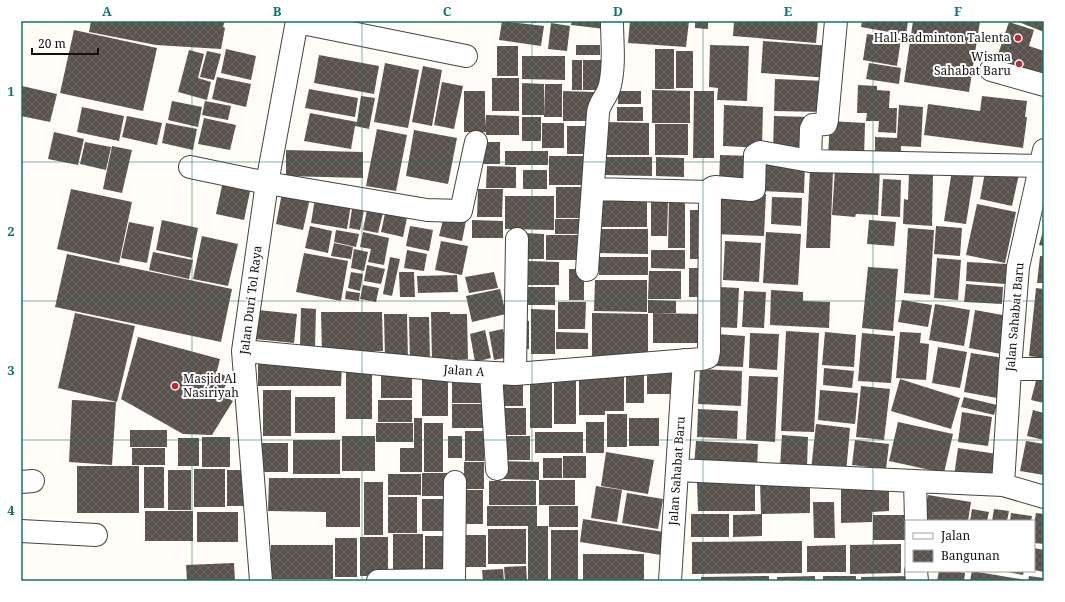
<svg xmlns="http://www.w3.org/2000/svg" width="1065" height="602" font-family="'Noto Serif',serif">
<style>
.building{fill:url(#building-cross-hatch)}
.lines{fill:none;stroke-linecap:round;stroke-linejoin:round}
.minor-casing{stroke:#444;stroke-width:24}
.minor{stroke:#fff;stroke-width:22}
.grid{fill:none;stroke:#0f766e;stroke-width:1;stroke-opacity:0.55}
.poi-dot{fill:#c4262e;stroke:#fff;stroke-width:1.5}
.labels{text-anchor:middle;stroke-width:4;stroke-linejoin:round;paint-order:stroke}
.poi-label{font-size:12px;fill:#111;stroke:#fff;text-anchor:end}
.street-label{font-size:12px;fill:#111;stroke:#fff}
.neatline{fill:none;stroke:#0f766e;stroke-width:1.5}
.grid-label{font-size:13px;text-anchor:middle;font-weight:bold;fill:#0f766e}
</style>
<defs>
<pattern id="building-cross-hatch" width="8" height="8" patternUnits="userSpaceOnUse"><rect width="8" height="8" fill="#5a524d"/><path d="M0 0l8 8M0 8l8-8" fill="none" stroke="#6d6662"/></pattern>
</defs>
<rect width="100%" height="100%" fill="#fffdf5"/>
<path class="building" d="M91,21H225L223,27L225,28L221,49L156,45L89,32Z
M502,21L544,26L541,46L499,40Z
M525,21H536V23Z
M572,21H606L605,29L571,25Z
M630,21H689L686,47L628,43Z
M695,21H708V29L695,28Z
M734,21H818L816,43L733,36Z
M862,21H908L906,35L861,27Z
M913,21H980L969,92L904,82Z
M1016,21H1044V32Z
M1009,22L1034,30L1029,46L1044,51V78L994,66Z
M551,23L570,26L567,51L548,49Z
M74,30L157,48L143,111L60,93Z
M867,34L901,39L897,66L863,60Z
M763,41L832,46L829,78L761,73Z
M576,45H600V55H576Z
M710,45L749,46L747,101L717,100L718,88L709,87Z
M497,46H518V76H497Z
M226,49L256,56L251,80L221,73Z
M655,49H674V89H655Z
M189,50L204,54L198,78L211,82L207,100L178,92Z
M207,51L221,54L214,80L200,77Z
M676,51H693V88H676Z
M319,55L379,66L374,94L314,83Z
M522,56H565V80L522,79Z
M572,60H582V90H572Z
M583,60H608V90H583Z
M385,63L419,70L408,128L374,122Z
M869,63L901,68L899,84L866,79Z
M423,66L442,70L432,126L412,122Z
M217,77L251,84L246,107L212,99Z
M492,78H519V111H492Z
M775,79L826,81L824,112L774,111Z
M442,82L463,86L454,129L434,125Z
M522,83L544,84V115H522Z
M545,84H562V117H544Z
M858,85L877,86V90L890,91L889,108H897L896,133L878,132L879,121H866L867,113H857Z
M22,86L57,94L50,122L21,116V92Z
M309,89L358,98L355,117L305,108Z
M652,90L690,91V123H652Z
M464,91H485V126L486,115L519,116V135H486V132H464Z
M563,91L594,92V121H563Z
M618,91H641V104H618Z
M694,91H714V158H693Z
M361,96L375,98L369,129L355,126L351,149L304,141L310,113L357,122Z
M982,96L1027,101L1025,117H1027L1023,148L924,135L928,104L980,111Z
M172,101L202,107L198,127L168,120Z
M205,101L231,106L228,120L202,115Z
M724,105L763,107L762,148L723,146Z
M899,105L923,107L921,147L901,146V154L875,153V137L897,138Z
M82,107L124,116L119,141L77,132Z
M617,107H643V121H617Z
M127,116L162,123L157,145L122,137Z
M774,116L809,117L807,152L773,150Z
M522,117H541V141H522Z
M204,118L236,125L230,150L198,144Z
M830,121L865,123L864,158L828,156Z
M605,122L649,123V155H605Z
M166,123L197,129L193,150L162,143Z
M542,123H564V148H542Z
M655,124H688V155H655Z
M567,126H594V154H567Z
M377,129L407,135L396,191L366,186Z
M414,130L457,138L448,184L406,176Z
M54,132L84,139L78,165L48,159Z
M85,142L111,147L106,170L80,164Z
M482,142H500V164H481Z
M112,146L132,150L122,193L103,189Z
M286,150L363,152V178L286,176Z
M505,151H548V165H505Z
M720,155L753,156L751,185L719,184Z
M549,156H584V185H549Z
M606,157H652V176L605,175Z
M656,157L684,158V177L656,176Z
M763,161L805,163L804,193L762,191Z
M487,166L516,167V188H486Z
M880,167L878,215L856,214L855,217L832,215L835,169Z
M986,167L1019,174L1012,206L980,199Z
M523,170H547V189H523Z
M810,170L833,171L830,248H806Z
M952,170L974,174L966,224L944,221Z
M909,173L933,174L932,226L903,224L904,199L908,200Z
M883,179L901,180L900,217L881,216Z
M223,181L251,187L244,220L216,214Z
M556,187H587V218H556Z
M71,189L132,202L119,263L57,249Z
M478,189H503L502,217H477Z
M602,190H647V227H602Z
M715,192L766,194L764,236L714,234Z
M282,193L310,198L303,230L276,224Z
M669,195H685V248H668Z
M505,196H554V230L505,229Z
M772,197L802,198L801,226L771,224Z
M315,198L351,204L347,229L311,223Z
M651,200H668L667,236H651Z
M353,203L365,205L360,230L349,228Z
M977,204L1016,212L1005,263L966,255Z
M368,205L384,209L378,233L363,230Z
M386,209L408,213L403,237L381,232Z
M690,210H706L705,259H690Z
M444,216L466,221L462,241L439,236Z
M555,219H588V234H555Z
M162,220L198,228L192,258L156,250Z
M472,220L503,221V238H472Z
M869,220L896,222L894,246L867,244Z
M129,222L154,227L147,263L121,258Z
M310,226L332,231L328,253L305,248Z
M410,226L433,230L429,251L406,246Z
M936,226L962,228L960,256L934,254Z
M908,228L934,230L930,295L904,293Z
M1044,228V246L1039,245Z
M598,229H648V254L598,253Z
M336,230L359,234L356,247L334,242Z
M363,232L389,238L384,265L368,262L371,249L360,247Z
M766,232L801,234L798,285L763,283Z
M524,233L544,234V259H524Z
M546,235H587V260H546Z
M202,236L238,244L228,286L193,279Z
M441,241L468,246L462,275L435,270Z
M725,241L761,243L759,282L723,280Z
M334,243L353,247L351,259L331,256Z
M354,249L368,252L364,271L351,268Z
M407,250L427,254L424,271L404,268Z
M651,250H685V269L651,268Z
M153,252L193,260L189,279L149,270Z
M304,253L348,261L341,301L296,292Z
M67,254L232,289L221,342L55,307Z
M1040,256H1044V283H1037Z
M390,257L400,259L392,296L383,294Z
M599,257H648V275H599Z
M937,258L961,260L958,300L934,298Z
M527,261L559,262V285H526Z
M967,262L1007,264L1005,284L966,281Z
M367,265L385,269L381,284L364,281Z
M868,267L898,269L893,331L862,328Z
M689,268H707L706,297H689Z
M569,269H584V300H569Z
M649,271H681V299H648Z
M351,272L363,274L360,291L348,288Z
M399,272H414L415,297H400Z
M494,272L498,288L469,293L465,277Z
M457,275L458,292L418,293L417,276Z
M595,280H647V312L594,311Z
M966,284L1003,287L1002,304L964,302Z
M363,285L379,288L376,302L360,299Z
M527,287H555V305H526Z
M719,287L739,288L737,328L717,327Z
M1036,288L1044,289V358L1029,356Z
M500,289L506,314L472,322L466,296Z
M771,290L803,292V301L830,302L829,328L770,325Z
M346,291L360,293L359,301L345,299Z
M744,291L766,292L764,328L742,327Z
M648,300L676,301V313H648Z
M902,300L932,305L928,327L898,322Z
M558,302H586L585,329H558Z
M935,304L970,310L964,346L929,340Z
M301,308L316,309L315,346H300Z
M531,309L555,310V354H531Z
M258,310L297,314L294,343L255,339Z
M975,310L1008,316L1001,354L969,348Z
M321,312H382L383,351L322,353Z
M431,312H450V314H467L468,359H452L451,338L452,362H432Z
M75,313L135,326L117,402L58,388Z
M592,313L648,314V359L592,358Z
M653,313L700,314V343H653Z
M384,314H407L408,360H385Z
M409,317H429L430,361L410,362Z
M520,321H529V349H521Z
M503,329L509,357L494,360L489,332Z
M485,330L491,358L475,362L470,334Z
M786,331L819,333L814,432L781,431Z
M556,332L588,333V349H556Z
M825,332L856,335L854,367L822,365Z
M900,332L921,333L920,343L929,344L926,380L896,378Z
M750,333L779,334L777,370L749,368Z
M862,333L895,336L891,383L858,381Z
M716,334L745,336L743,367L714,366Z
M138,337L220,359L217,371L230,379L220,394L233,401L212,435L183,434L121,399Z
M938,347L967,352L960,388L932,383Z
M971,353L1004,358L997,398L964,392Z
M258,358L342,364L341,386H258Z
M647,365H675V394H647Z
M824,368L854,371L852,388L823,385Z
M605,369H624V411H605Z
M700,369L742,371L741,406L698,404Z
M346,370H372V419H346Z
M381,370H412V398H381Z
M626,370H644V403H626Z
M579,372H605V415H579Z
M422,374H448V416H422Z
M452,374H483V403H452Z
M530,376H552V428H530Z
M554,376H576V424H554Z
M749,376L778,377L775,442L746,440Z
M1037,377L1044,378V403L1031,400Z
M497,378H523V406H497Z
M900,379L960,398L951,429L891,411Z
M861,386L890,389L884,440L856,437Z
M263,390H291V436H263Z
M820,390L858,393L855,424L818,420Z
M295,397H335V433H295Z
M964,397L997,405L994,415L961,407Z
M72,400L116,402L112,465L69,462Z
M378,400H412V422H378Z
M452,404H486V428H452Z
M498,408H526V435H498Z
M698,409L738,411L737,439L697,437Z
M1033,410L1044,413V440L1027,436Z
M962,412L992,417L988,446L958,442Z
M607,414H627V447H607Z
M414,418H422V472H400V448H414Z
M629,418H659V446H629Z
M586,422H604V453H586Z
M898,422L953,434L944,473L889,461Z
M376,423H413V442H376Z
M424,423H443V472H424Z
M816,424L850,428L846,473L811,470Z
M130,430H167V447H130Z
M465,431H484V461H465Z
M535,432H583V453H535Z
M782,435L808,437L807,468L780,467Z
M342,436H375V471H342Z
M448,436H462V458H448Z
M499,436H530V460H499Z
M202,437H230V467H202Z
M178,438H199V466H178Z
M293,440H340V474H293Z
M855,440L889,444L886,469L852,465Z
M696,441L758,444L757,470L694,467Z
M1026,441L1044,444V475L1020,471Z
M262,443H288V472H262Z
M132,448H165V465H132Z
M958,448L997,454L993,481L954,476Z
M606,452L654,460L648,494L601,486Z
M563,456H586V478H563Z
M543,458H562V478H543Z
M501,461L539,462V480L500,479Z
M464,462H484V489H464Z
M77,466H139V513H77Z
M144,467H164V508H144Z
M194,469H225V507H194Z
M168,470H191V510H168Z
M227,470H245V506H227Z
M422,473H454V496H422Z
M388,474H421V495H388Z
M269,478H360V527H326V512L268,511Z
M539,480H575V505H539Z
M489,481H536V505H489Z
M755,481V511H698L697,482Z
M364,482H383V535H364Z
M760,482H810V513L761,514Z
M596,486L622,490L617,522L591,518Z
M889,486V511L872,512V522L841,523V489Z
M457,490H483V524H457Z
M627,493L663,499L658,529L622,523Z
M928,495L971,502L968,521H923Z
M388,497H417V533H388Z
M422,499H450V531H422Z
M813,502H834L835,538H814Z
M487,506H537V526H487Z
M549,506H578V527H549Z
M972,509L989,512L987,521H970Z
M994,509L1009,511L1007,521H992Z
M145,511H193V541H145Z
M197,512H238V542H197Z
M1011,513L1032,516L1031,521H1010Z
M1036,513L1044,514V544L1034,543V524Z
M691,514H729V537H691Z
M762,514V536L733,537V515Z
M873,515H909L906,521V540H873Z
M583,519L664,532L661,555L580,542Z
M528,526H548V581H528Z
M488,529H526V564H488Z
M551,530H578V581H551Z
M393,534H423V576H393Z
M457,535H486V567H457Z
M425,536H443V573H425Z
M360,537H388V576H360Z
M335,538H357V577H335Z
M802,541V573L692,574V542Z
M901,544V573L850,574V545Z
M271,545H333V579H271Z
M846,545V572H807V546Z
M1034,548L1044,550V572L1034,570Z
M583,554H644V581H583Z
M234,563L235,581H187L186,565Z
M526,566L527,581H505L504,567Z
M503,569L504,581H483L482,570Z
M939,571H952L965,573L964,581H937Z
M972,571L1026,580V581H970Z
M1002,571H1024L1023,575Z
M769,576V581H701V577Z
M815,576V581H777V577Z
M823,576H856V581H823Z
M909,576V581H861V577Z
M1029,576L1044,578V581H1028Z"/>
<g class="lines">
<g class="minor-casing">
<path id="minor" d="M297,22L466,56
M991,70L1044,85
M810,161L811,129L813,125L826,124L827,120L836,21
M190,167L267,183L427,210L461,211L476,142
M593,189L710,192
M587,270L598,113C599,102 608,96 610,85C615,64 612,42 612,21
M243,351L456,371L515,374L702,359L708,357L709,351L710,192L712,188L715,187L751,190L754,189L755,155L760,152L810,161L1041,166
M1010,369H1044
M491,373L497,469
M515,374L517,239
M677,470L915,481
M21,482L33,481
M1003,485L1010,369L1018,267L1044,150
M916,521L915,481L1003,485L1044,497
M21,531L96,535
M916,571L917,581
M261,581L243,351L267,183L297,21
M378,581L454,580L455,482
M670,581L684,360"/>
</g>
<use href="#minor" class="minor"/>
</g>
<path class="grid" d="M192,21V581M362,21V581M532,21V581M703,21V581M873,21V581M21,162H1044M21,301H1044M21,440H1044"/>
<g class="poi-dot">
<circle cx="1018" cy="38" r="4"/>
<circle cx="1019" cy="64" r="4"/>
<circle cx="175" cy="386" r="4"/>
</g>
<g class="labels">
<g class="poi-label">
<text x="1010" y="42">Hall Badminton Talenta</text>
<text x="1011" y="61">Wisma<tspan x="1011" dy="14">Sahabat Baru</tspan></text>
<text x="183" y="383" text-anchor="start">Masjid Al<tspan x="183" dy="14">Nasiriyah</tspan></text>
</g>
<g class="street-label">
<text transform="translate(251 300) rotate(-83)" y="4">Jalan Duri Tol Raya</text>
<text transform="translate(1015 317) rotate(-85)" y="4">Jalan Sahabat Baru</text>
<text transform="translate(464 371) rotate(4)" y="4">Jalan A</text>
<text transform="translate(677 471) rotate(-86)" y="4">Jalan Sahabat Baru</text>
</g>
</g>
<rect width="1065" height="602" fill="none" stroke="#ffffff" stroke-width="44"/>
<rect x="905" y="520" width="130" height="52" fill="#ffffff" stroke="#a0a0a0"/>
<rect x="913" y="533" width="20" height="6" fill="#ffffff" stroke="#a0a0a0"/>
<text x="941" y="540" font-size="12" fill="#111111">Jalan</text>
<rect x="913" y="550" width="20" height="12" fill="url(#building-cross-hatch)" stroke="#a0a0a0"/>
<text x="941" y="560" font-size="12" fill="#111111">Bangunan</text>
<path d="M32 48v6h66v-6" fill="none" stroke="#111111" stroke-width="2"/>
<text x="38" y="48" font-size="12" fill="#111111" stroke="#ffffff" stroke-width="3" paint-order="stroke">20 m</text>
<rect x="22" y="22" width="1021" height="558" class="neatline"/>
<g class="grid-label">
<text x="107" y="16">A</text>
<text x="277" y="16">B</text>
<text x="447" y="16">C</text>
<text x="618" y="16">D</text>
<text x="788" y="16">E</text>
<text x="958" y="16">F</text>
<text x="11" y="96">1</text>
<text x="11" y="236">2</text>
<text x="11" y="375">3</text>
<text x="11" y="515">4</text>
</g>
</svg>
